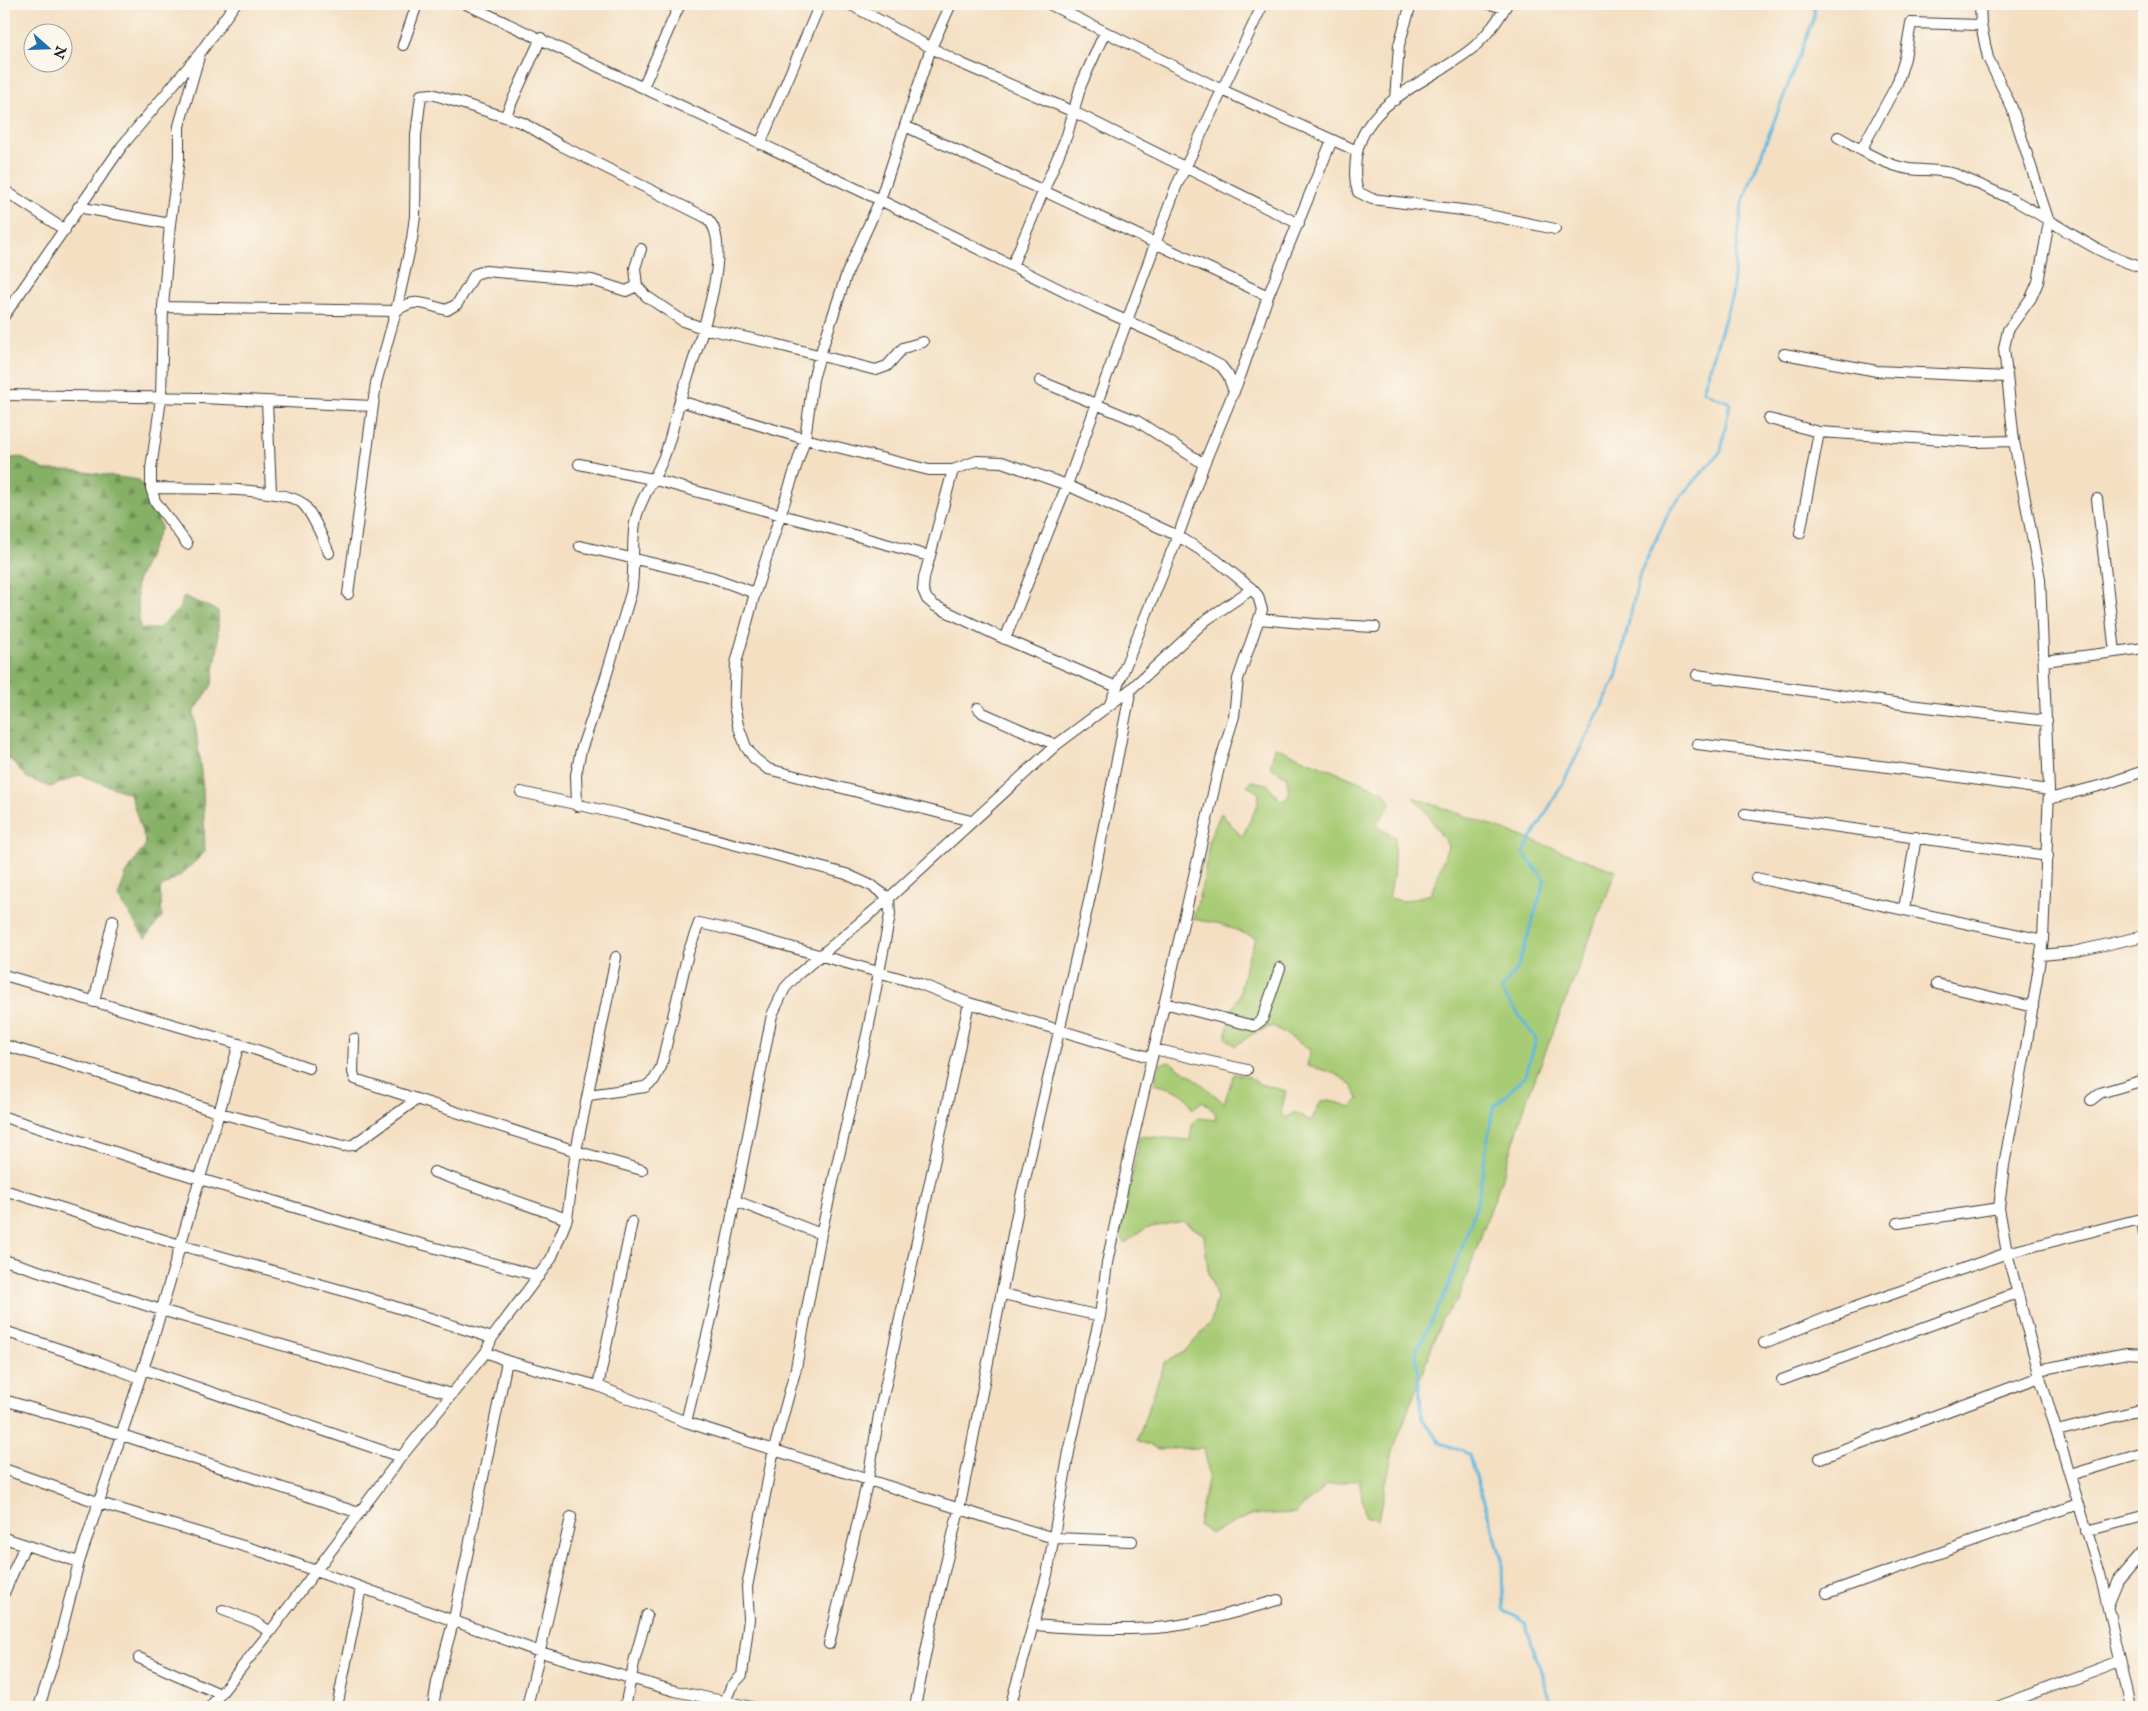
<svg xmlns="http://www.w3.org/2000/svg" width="2148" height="1711" font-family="'IM FELL English',serif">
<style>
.green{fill:#a8cc75;stroke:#627448}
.forest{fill:url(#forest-firs);stroke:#516641}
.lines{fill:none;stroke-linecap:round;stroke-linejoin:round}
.stream{stroke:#62b9df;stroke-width:3}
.minor-casing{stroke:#3c3935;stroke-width:12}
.minor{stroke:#fff;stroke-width:10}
</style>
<defs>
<pattern id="forest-firs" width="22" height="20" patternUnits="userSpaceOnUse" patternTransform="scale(1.25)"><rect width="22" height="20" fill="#86b066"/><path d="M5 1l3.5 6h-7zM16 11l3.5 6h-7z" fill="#6d8e53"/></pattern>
</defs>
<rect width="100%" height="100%" fill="#fbf7ec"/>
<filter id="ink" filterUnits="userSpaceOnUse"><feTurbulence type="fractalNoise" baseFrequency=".02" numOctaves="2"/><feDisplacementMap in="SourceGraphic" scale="10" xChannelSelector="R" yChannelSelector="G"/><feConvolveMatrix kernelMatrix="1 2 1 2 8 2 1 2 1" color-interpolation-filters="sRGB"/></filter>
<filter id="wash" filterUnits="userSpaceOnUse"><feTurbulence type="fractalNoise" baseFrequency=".0096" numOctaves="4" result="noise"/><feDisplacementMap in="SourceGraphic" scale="20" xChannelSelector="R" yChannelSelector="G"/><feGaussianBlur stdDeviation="1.12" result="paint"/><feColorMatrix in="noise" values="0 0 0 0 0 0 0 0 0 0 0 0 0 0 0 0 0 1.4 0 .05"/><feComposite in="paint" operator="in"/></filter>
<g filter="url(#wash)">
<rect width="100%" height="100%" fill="#f4dfc2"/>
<path class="green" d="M1275,747L1384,792L1391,804L1376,825L1395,837L1393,878L1389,898L1404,901L1431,894L1448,846L1425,810L1413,797L1616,871L1527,1099L1508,1161L1458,1300L1442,1319L1393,1451L1378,1520L1365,1516L1359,1479L1327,1485L1295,1513L1251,1515L1211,1534L1198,1525L1209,1475L1204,1448L1158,1449L1137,1440L1165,1362L1185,1352L1211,1322L1217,1298L1208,1270L1204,1235L1183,1221L1146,1228L1125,1243L1120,1235L1140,1136L1190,1140L1192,1124L1198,1118L1216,1120L1215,1113L1203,1101L1192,1109C1188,1091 1170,1088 1154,1084L1160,1064L1169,1062L1192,1076L1224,1103L1234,1074L1248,1076L1259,1084L1286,1091L1281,1113L1286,1118L1295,1112L1311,1121L1321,1101L1330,1100L1351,1107L1359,1099C1350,1076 1330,1071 1307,1066L1310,1050L1273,1026L1254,1033L1235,1046L1226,1038L1231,1012L1239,997L1246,963L1256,938L1221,924L1193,919L1203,882L1210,837L1221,813L1242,837L1258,804L1259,793L1247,786L1251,781L1267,784L1281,801L1289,797L1287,777L1270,767Z"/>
<path class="forest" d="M20,457L45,470H71L139,480L146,490L161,527L136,584L140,629H158L180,608L184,596L218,611V646L212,685L194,712L203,790L205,852L181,875L160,888L162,917L145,938L118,897L126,874L146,844L130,794L80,775L50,787L27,778L11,760L4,757C4,723 0,687 4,652C6,629 14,598 4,576V459Z"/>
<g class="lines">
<path class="stream" d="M1553,1707L1525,1623L1503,1609L1502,1559L1469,1454L1441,1443L1422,1419L1416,1352L1447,1290L1477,1204L1493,1108L1526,1075L1536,1039L1501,990L1518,967L1545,880L1523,853L1564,781L1616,678L1640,573L1671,508L1721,451L1730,403L1703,391L1732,295L1742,204L1814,18L1815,4"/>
</g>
</g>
<g filter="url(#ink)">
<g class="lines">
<g class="minor-casing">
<path id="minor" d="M466,4L880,200L1093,306L1181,345L1221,366L1228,375L1234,392
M849,4L960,63L1074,112L1299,224
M951,4L931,48L880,200L847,273L820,355L813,379L805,439L755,593L736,663L734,705L738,725L746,747L754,758L768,769L971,821
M1049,4L1222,90L1357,151
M1489,4L1505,8
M1507,4C1500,18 1487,35 1475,46C1436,80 1364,98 1356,158C1355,170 1354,180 1358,192L1372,199L1470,211L1555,229
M1980,4L1981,25L1988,58L2012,108L2049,222L2038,282L2031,298L2008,330L2004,348L2014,441L2040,579L2049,790L2043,940L2026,1048L2004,1165L1999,1208L2007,1253L2040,1377L2100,1574L2131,1707
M2142,4L2144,9
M4,7L6,4
M541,38L505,117L523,123L562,146L705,217C740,241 692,363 681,397C675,417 671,440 663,459C655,479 641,497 636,518C630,543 636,568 631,593L604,683L581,750L576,775L577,806
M403,45L417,4
M643,87L680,4
M1395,100L1399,45L1411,4
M905,126L1268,296
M1838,137C1860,149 1884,165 1909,169C1924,171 1940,169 1955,174C1975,183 1995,191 2015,201C2058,223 2096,255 2144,268
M760,144L820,4
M1861,150L1897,84L1905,58L1911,23L1981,25
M4,190L65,230
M78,207L170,224
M641,249L635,268L637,286L646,296L683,321L703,328L775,344L876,370L887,366L903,348L923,342
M1012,266L1067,135L1081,85L1105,32
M163,307L396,311C417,296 424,305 447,310L457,304L475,274L485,271L592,280L626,291L637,286
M4,316L122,146L200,53L235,4
M1784,354L1877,371L2006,377
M1040,381L1137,421L1204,464
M4,395L201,398L372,406
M680,401L805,439L929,470H953L977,461L1002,462L1067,485L1178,536L1215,559L1252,589
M267,402L271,492
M1769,419L1819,432L1975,442L2014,441
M579,464L652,479L929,556
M953,470L924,578L923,590L927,599L935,606L1005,639L1117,687
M151,488C180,489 287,486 304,505C315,518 322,537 329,553
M2097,499L2115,652L2144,648
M1800,533L1819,432
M187,544L155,501L151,488V469L161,399L163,307L170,224L179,158V126L200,53
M580,546L711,577L755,593
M348,594L376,383L396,311L412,239L415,216L416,135L421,95L432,94L505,117
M1260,619L1314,624L1375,627
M1005,639L1067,485L1176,187L1263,4
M2044,661L2115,652
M1697,675L1909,705L2047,721
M1110,704L1178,536L1204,464L1241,374L1268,296L1332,140
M978,708L983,713L1056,745
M1697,744L1888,767L2049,790
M521,792L624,815L846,874L872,886L889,898L890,915L868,1030L821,1234L796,1368L774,1449L747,1587L749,1619L742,1675L731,1687L723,1707
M2049,799L2103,785L2144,771
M1745,814L2048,856
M1756,878L2043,940
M1904,909L1916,837
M2041,955L2073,952L2144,936
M4,975L239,1044L309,1068
M1937,984L2033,1007
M94,1002L113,920
M1164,1003L1254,1026L1262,1020L1280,968
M354,1039L353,1072L355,1079L576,1151L642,1170
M4,1045L109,1076L220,1113L343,1146L353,1145L416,1100
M1154,1049L1247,1070
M589,1095L645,1087L654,1080L661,1067L688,953L699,923L731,930L920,984L969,1003L1152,1058
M2091,1100L2100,1093L2144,1080
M4,1117L200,1179L377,1232L539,1276
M434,1172L567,1219
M4,1190L180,1245L355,1294L492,1338
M736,1201L821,1234
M2142,1219L2144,1234
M1898,1223L1999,1208
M4,1260L161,1310L451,1394
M1003,1294L1100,1316
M4,1331L99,1362L140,1378
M1764,1343L1831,1316L2007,1253L2144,1218
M486,1352L507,1361L598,1386L686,1422L1001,1522L1054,1538L1132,1541
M143,1369L401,1457
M2038,1370L2127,1353L2144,1354
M1782,1380L2017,1293
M598,1386L632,1222
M4,1400L122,1435L359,1513
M686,1422L713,1311L772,1015L785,988L797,975L889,898L1056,745L1131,689L1206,620L1252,589L1258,596L1262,610L1238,679L1234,716L1221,759L1131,1148L1107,1263L1100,1316L1069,1452L1047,1575L1010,1707
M2057,1431L2136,1411L2144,1413
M1820,1458L2040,1377
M4,1469L100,1503L266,1553L540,1652L675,1691L752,1707
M2070,1475L2144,1453
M2086,1531L2144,1516
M4,1538L79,1562
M4,1593L25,1545
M1827,1593L2078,1504
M2108,1604L2118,1580L2144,1550
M223,1610L255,1622L270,1632
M1034,1625C1078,1629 1123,1631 1167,1627C1205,1622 1242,1610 1278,1600
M829,1644L868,1479L879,1415L969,1003
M139,1658L220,1694
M1011,1704L1025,1707
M39,1707L56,1653L79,1562L153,1339L239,1044
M210,1707L270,1632L401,1457L486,1352L492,1338L551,1259L567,1219L576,1151L616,957
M337,1707L361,1588
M433,1707L437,1682L454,1619L507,1361
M527,1707L571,1517
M625,1707L635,1658L647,1615
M915,1707L932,1621L959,1510L1017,1214L1089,901L1131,689
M1997,1707L2120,1661"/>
</g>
<use href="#minor" class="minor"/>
</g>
</g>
<rect width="2148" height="1711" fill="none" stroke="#fbf7ec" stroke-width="20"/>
<g transform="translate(48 48) rotate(110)"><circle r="24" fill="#fbf7ec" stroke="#a29f99"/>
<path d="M0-4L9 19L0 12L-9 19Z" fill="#1f6fb2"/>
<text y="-8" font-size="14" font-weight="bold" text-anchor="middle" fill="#1c1c1c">N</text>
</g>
</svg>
